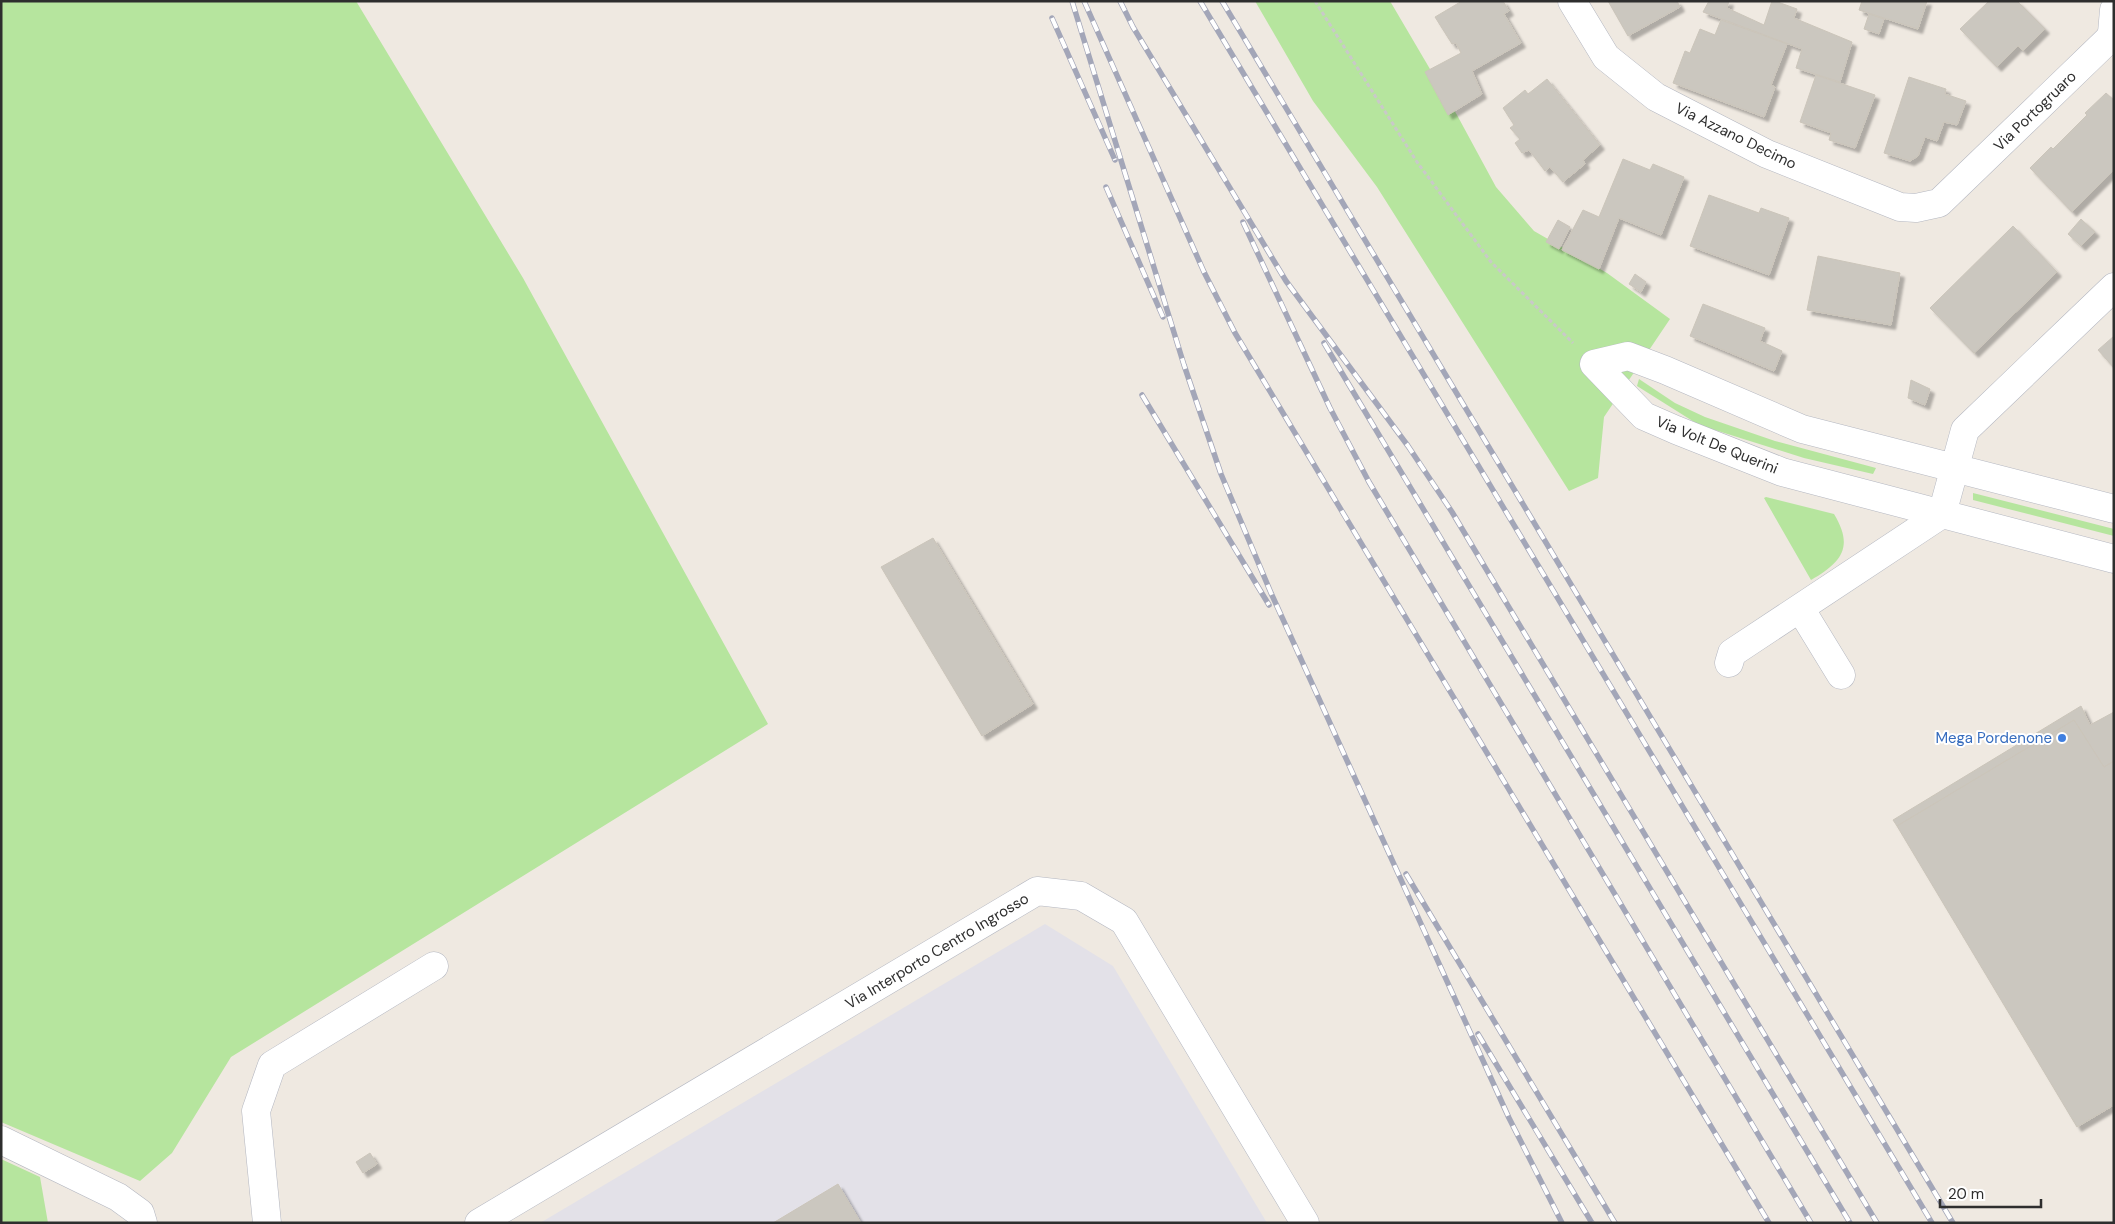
<svg xmlns="http://www.w3.org/2000/svg" width="2115" height="1224" font-family="'DM Sans',sans-serif">
<style>
.industrial{fill:#e3e1e8}
.green{fill:#b6e59e}
.building{fill:#cbc7bf;stroke:#cbc5ba;filter:url(#shadow)}
.lines{fill:none;stroke-linecap:round;stroke-linejoin:round}
.minor-casing{stroke:#b4b7c1;stroke-width:29}
.path{stroke:#c9c9c9;stroke-width:3;stroke-dasharray:4 2.5;stroke-linecap:butt}
.minor{stroke:#fff;stroke-width:28}
.rail-casing{stroke:#a3a6b8;stroke-width:5.5}
.rail{stroke:#fff;stroke-width:4;stroke-dasharray:11;stroke-linecap:butt}
.shop-dot{fill:#3f7fe0;stroke:#fff;stroke-width:2}
.labels{text-anchor:middle;stroke-width:4;stroke-linejoin:round;paint-order:stroke}
.street-label{font-size:15px;fill:#2e2e2e;stroke:#fff}
.shop-label{font-size:15px;fill:#366cbe;stroke:#fff;text-anchor:end}
</style>
<defs>
<filter id="shadow"><feDropShadow dx="4.5" dy="4.5" stdDeviation="1" flood-color="#0004"/></filter>
</defs>
<rect width="100%" height="100%" fill="#efe9e1"/>
<path class="industrial" d="M1045,924L1113,966L1267,1223H540Z"/>
<path class="green" d="M1,1H356L523,278L768,724L231,1057L172,1153L140,1181L1,1122Z
M1255,1H1390L1457,115L1496,187L1534,231L1607,273L1670,319L1604,417L1598,478L1569,491L1377,187L1313,101Z
M1639,379L1675,403L1705,417L1775,441L1876,468L1873,474L1804,458L1699,425L1637,386Z
M1973,493L2114,529V536L1973,500Z
M1766,497L1834,514C1854,547 1842,562 1811,580L1764,498Z
M1,1159L40,1177L48,1223H1Z"/>
<path class="building" d="M1462,1H1503L1509,11L1504,14L1521,43L1472,71L1482,94L1448,115L1425,72L1461,53L1456,43L1452,44L1435,17Z
M1608,1H1677L1680,7L1628,36Z
M1709,1H1729L1727,8L1764,25L1772,1H1775L1797,9L1794,18L1852,42L1840,82L1796,68L1802,49L1703,12Z
M1862,1H1927L1918,29L1859,10Z
M1989,1H2017L2045,29L2023,51L2018,46L1997,67L1960,29Z
M1869,14L1884,19L1879,34L1864,29Z
M1721,20L1787,44L1771,85L1775,87L1764,117L1673,83L1685,51L1690,53L1700,29L1715,35Z
M1816,75L1875,95L1855,148L1829,140L1831,133L1800,122Z
M1909,77L1946,89L1945,94L1966,101L1957,125L1944,122L1937,141L1925,137L1918,156L1910,161L1884,153Z
M1547,79L1600,145L1583,160L1585,164L1563,182L1550,167L1545,171L1529,150L1522,153L1515,143L1520,139L1510,128L1514,125L1503,108L1525,90L1528,94Z
M2106,93L2114,100V170L2072,212L2030,168L2051,147L2053,149L2087,115L2085,113Z
M1623,159L1650,170L1653,164L1684,177L1661,235L1619,218L1599,269L1562,250L1583,210L1599,217Z
M1709,195L1759,213L1761,208L1789,218L1769,275L1690,246Z
M2081,219L2095,232L2081,246L2068,234Z
M1558,220L1570,227L1559,249L1546,242Z
M2013,226L2057,272L1974,353L1930,308Z
M1818,256L1900,273L1891,325L1807,310Z
M1635,274L1646,282L1641,292L1629,284Z
M1703,304L1765,328L1760,341L1782,351L1774,371L1690,336Z
M2114,336V368L2098,350Z
M1911,380L1930,389L1925,405L1908,398Z
M933,538L1033,704L982,736L881,567Z
M2081,706L2090,725L2114,712V761L2104,767L2074,720L1897,826L1893,820Z
M2074,720L2104,767L2114,761V1105L2077,1127L1897,826Z
M370,1153L377,1164L363,1173L356,1162Z
M838,1184L861,1223H773Z"/>
<g class="lines">
<g class="minor-casing">
<path id="minor" d="M1572,1L1606,57L1656,97L1767,154L1900,207L1916,208L1939,203L2109,39L2112,33L2114,10
M2114,509L1802,429L1665,370L1628,356L1594,364L1644,416L1676,430L1782,472L2114,559
M1800,608L1841,675
M1729,663L1732,653L1942,514L1965,430L2114,287
M1,1140L118,1197L140,1213L143,1223
M267,1223L256,1111L272,1065L434,966
M479,1223L1037,891L1081,896L1124,921L1305,1223"/>
</g>
<path class="path" d="M1315,1L1417,162L1491,262L1573,343"/>
<use href="#minor" class="minor"/>
<g class="rail-casing">
<path id="rail" d="M1072,1L1184,365L1221,474L1271,593L1509,1118L1562,1223
M1084,1L1204,272L1235,333L1769,1223
M1120,1L1133,27L1286,281L1408,446L1452,512L1877,1223
M1200,1L1932,1223
M1222,1L1953,1223
M1052,18L1115,160
M1106,187L1163,317
M1243,222L1330,408L1369,482L1811,1223
M1324,343L1850,1223
M1142,395L1269,605
M1406,874L1615,1223
M1478,1034L1592,1223"/>
</g>
<use href="#rail" class="rail"/>
</g>
<circle class="shop-dot" cx="2062" cy="738" r="5"/>
<g class="labels">
<g class="street-label">
<text transform="translate(2035 111) rotate(-44)" y="5">Via Portogruaro</text>
<text transform="translate(1736 136) rotate(26)" y="5">Via Azzano Decimo</text>
<text transform="translate(1717 445) rotate(22)" y="5">Via Volt De Querini</text>
<text transform="translate(937 951) rotate(-31)" y="5">Via Interporto Centro Ingrosso</text>
</g>
<g class="shop-label">
<text x="2052" y="743">Mega Pordenone</text>
</g>
</g>
<rect width="2115" height="1224" fill="none" stroke="#2e2e2e" stroke-width="5"/>
<path d="M1940 1199v8h101v-8" fill="none" stroke="#2e2e2e" stroke-width="2.5"/>
<text x="1948" y="1199" font-size="15" fill="#2e2e2e" stroke="#ffffff" stroke-width="4" paint-order="stroke">20 m</text>
</svg>
